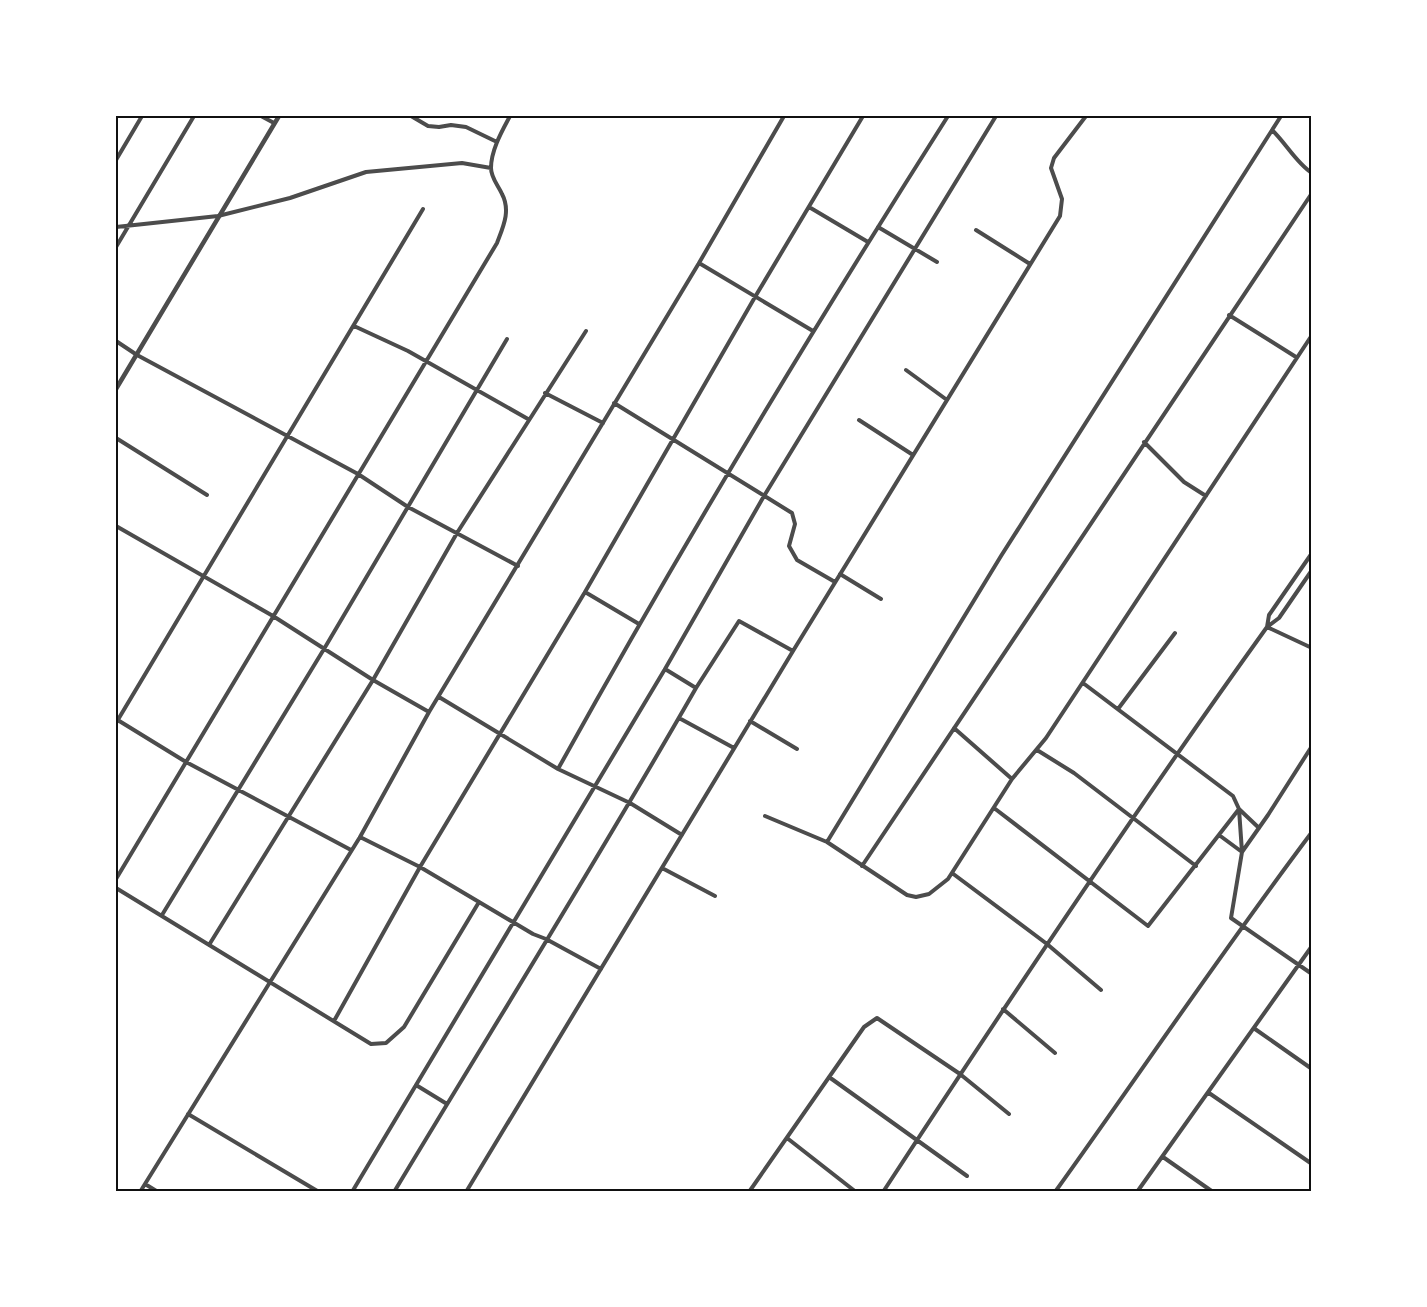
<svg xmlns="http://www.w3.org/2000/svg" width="1427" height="1307" font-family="'Fira Sans Condensed',sans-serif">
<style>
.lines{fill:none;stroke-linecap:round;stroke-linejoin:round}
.minor{stroke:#4c4c4c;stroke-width:4}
.tertiary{stroke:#4c4c4c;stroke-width:4.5}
.neatline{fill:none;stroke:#111;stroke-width:2}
</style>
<rect width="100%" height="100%" fill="#fff"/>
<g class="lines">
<path class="minor" d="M261,116L274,123
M411,116L428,126L439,127L451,125L466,127L497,142
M1272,130C1285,142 1297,164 1312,173
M116,160L142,116
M809,207L868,242
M116,227L218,216L290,198L366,172L462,163L491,168
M878,227L937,262
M976,230L1030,264
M116,247L194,116
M699,263L813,331
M1229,315L1296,357
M354,326L408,351L528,419
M116,341L137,355L358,474L408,507L518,566
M906,370L947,400
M545,393L603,423
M614,403L792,513L795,524L789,546L797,560L835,582
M859,420L913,455
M116,438L207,495
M1144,442L1184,482L1206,496
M116,526L273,616L373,680L429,712
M1312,570L1279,618L1267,627L1312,648
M840,574L881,599
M585,592L639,624
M793,651L1060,216L1062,199L1051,168L1054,158L1086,116
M1083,683L1233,796L1239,809L1242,852L1219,835
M439,697L558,769L630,803L682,835
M1118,709L1175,633
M679,718L734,748
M116,719L186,762L351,850
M750,721L797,749
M116,723L423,209
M954,728L1012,779
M1312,746L1268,815L1242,852L1231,918L1312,974
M1037,750L1074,773L1196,866
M558,769C681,547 812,330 948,116
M994,808L1148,926L1239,809L1259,828
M765,816L827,842L907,895L916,897L929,894L948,879L1012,779L1046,738L1312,335
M360,837L420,867L533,934L546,939L601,969
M827,842L1001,556L1281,116
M862,866L1312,193
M662,868L715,896
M952,873L1047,944L1101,990
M116,879L497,243C503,227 511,211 502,194C498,185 491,178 491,168C491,150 502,131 510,116
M116,888L371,1044L386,1043L404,1027L479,902
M162,915L324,649L507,339
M209,945L373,680L457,533L586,331
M1003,1009L1055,1053
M334,1021L420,867L585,592L755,297L863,116
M1255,1029L1312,1069
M829,1077L967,1176
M416,1085L447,1104
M1209,1093L1312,1164
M188,1114L319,1192
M787,1138L856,1192
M1163,1157L1213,1192
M145,1184L158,1192
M140,1192L360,837L429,712L699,263L784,116
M352,1192L665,669L764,496L996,116
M394,1192C495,1024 599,858 696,688L665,669
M466,1192L793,651L739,621L696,688
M749,1192L864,1027L877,1018L960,1074L1009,1114
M883,1192C1008,1001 1134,812 1267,627L1269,615L1312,553
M1055,1192C1141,1072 1223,950 1312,832
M1137,1192L1312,946"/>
<path class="tertiary" d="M116,389L279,116"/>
</g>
<rect width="1427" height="1307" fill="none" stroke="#ffffff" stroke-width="234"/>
<rect x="117" y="117" width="1193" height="1073" class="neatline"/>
</svg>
